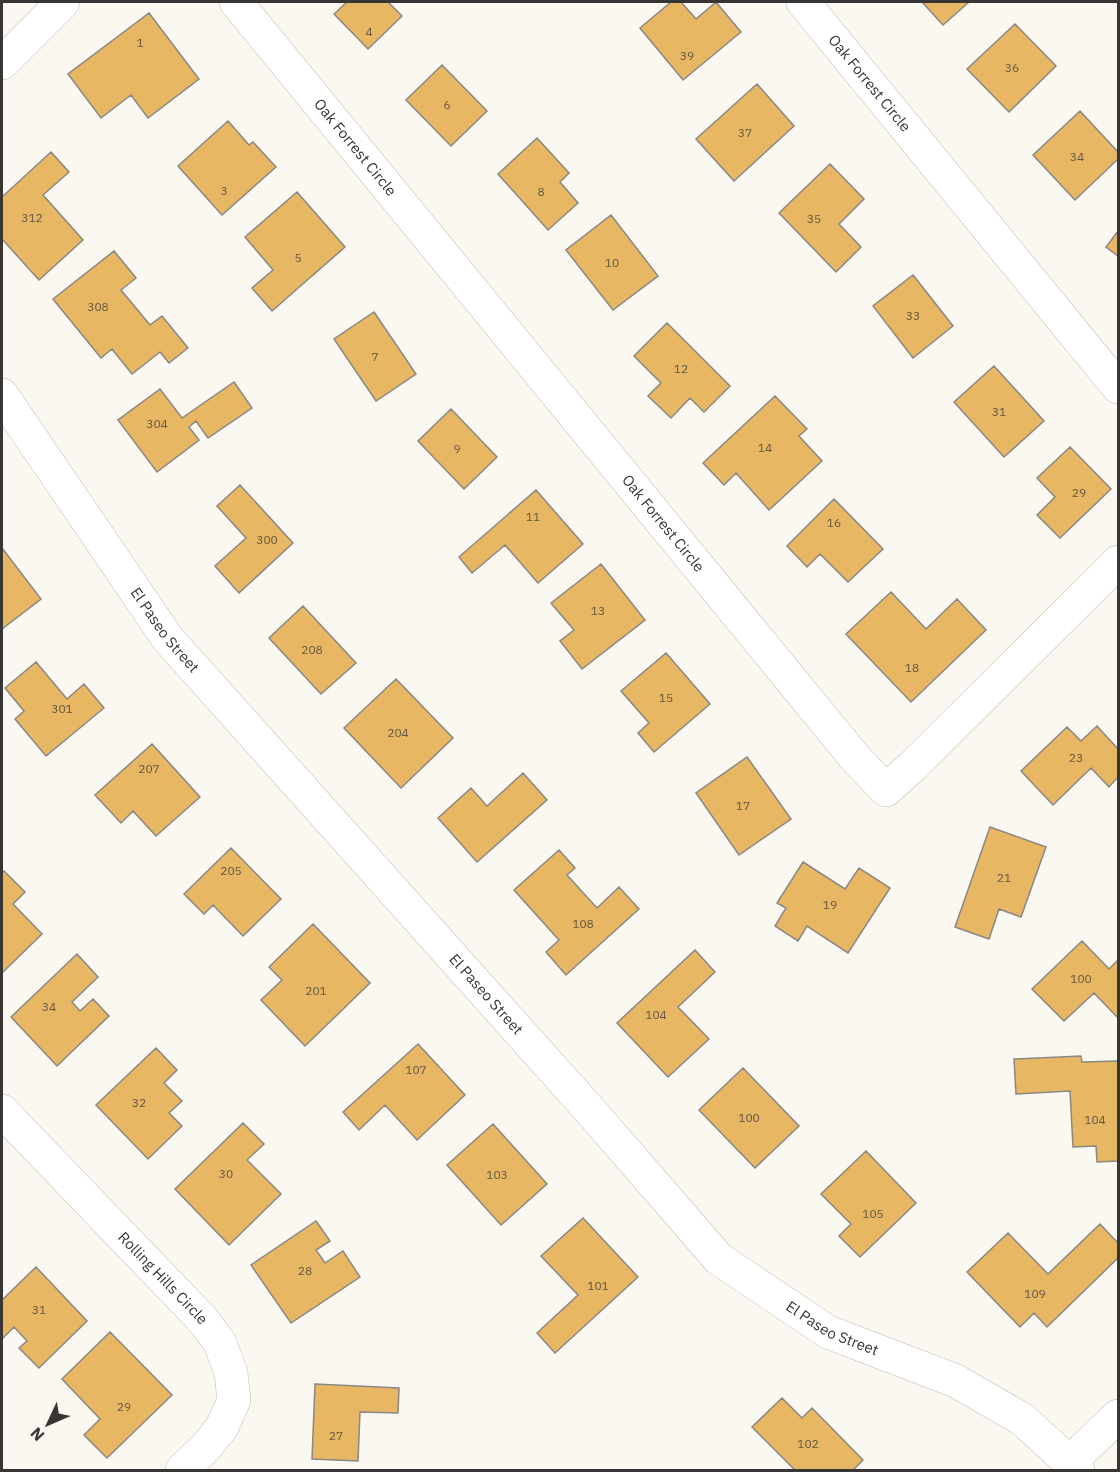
<svg xmlns="http://www.w3.org/2000/svg" width="1120" height="1472" font-family="'IBM Plex Sans',sans-serif">
<style>
.building{fill:#e7b764;stroke:#8b8782;stroke-width:1.5}
.lines{fill:none;stroke-linecap:round;stroke-linejoin:round}
.minor-casing{stroke:#c0bcb6;stroke-width:34}
.minor{stroke:#fff;stroke-width:33}
.labels{text-anchor:middle;stroke-width:4.5;stroke-linejoin:round;paint-order:stroke}
.number-label{font-size:12px;fill:#645640}
.street-label{font-size:15px;fill:#383634;stroke:#fbf7f1}
</style>
<rect width="100%" height="100%" fill="#fbf7f1"/>
<path class="building" d="M347,2H388L402,16L368,49L334,14Z
M671,2H681L696,19L716,2L741,32L683,80L640,28Z
M922,2H969L943,25Z
M149,13L199,79L148,118L131,95L101,118L68,74Z
M1015,24L1056,66L1009,112L967,69Z
M442,65L487,111L451,146L406,100Z
M757,84L794,126L734,181L696,139Z
M1080,111L1118,152V159L1075,200L1033,155Z
M228,121L249,145L253,142L276,167L222,215L178,166Z
M537,138L569,173L560,182L578,203L548,230L498,174Z
M51,152L69,172L43,195L83,240L39,280L2,239V197Z
M830,164L864,199L839,224L861,247L836,272L779,213Z
M297,192L345,247L272,311L252,288L273,270L245,237Z
M611,215L658,276L613,310L566,250Z
M1118,231V256L1106,247Z
M114,251L136,278L121,290L150,325L162,316L188,348L169,363L160,352L132,374L112,349L101,358L53,299Z
M913,275L953,326L913,358L873,306Z
M374,312L416,374L376,401L334,339Z
M667,323L730,386L704,412L690,398L671,418L648,396L661,383L634,356Z
M994,366L1044,421L1004,457L954,402Z
M234,382L252,408L208,438L196,421L189,427L199,440L157,472L118,420L160,389L182,418Z
M775,396L807,429L799,436L822,461L769,510L736,473L724,485L703,463Z
M451,409L497,457L464,489L418,441Z
M1070,447L1111,489L1060,538L1037,515L1055,497L1037,478Z
M240,485L293,543L239,593L215,566L246,538L217,506Z
M536,490L583,544L538,583L505,545L472,573L459,557Z
M834,499L883,549L848,582L820,554L807,567L787,546Z
M2,548L41,599L2,629Z
M601,564L645,620L582,669L560,641L574,630L551,603Z
M891,592L926,629L957,599L986,630L911,702L846,634Z
M303,606L356,663L321,694L269,638Z
M666,653L710,704L654,752L638,733L649,723L621,691Z
M36,662L67,699L84,684L104,708L46,756L15,719L24,711L5,688Z
M396,679L453,738L401,788L344,728Z
M1097,726L1118,749V777L1109,787L1091,768L1053,805L1021,771L1067,727L1081,741Z
M152,744L200,797L156,836L133,811L121,823L95,795Z
M747,757L791,819L739,855L696,793Z
M523,773L547,800L477,862L438,818L471,788L487,806Z
M990,827L1046,847L1021,917L999,909L989,939L955,927Z
M231,848L281,899L243,936L213,905L204,914L184,894Z
M559,850L575,868L567,875L597,908L619,887L639,909L566,975L546,952L559,940L514,890Z
M803,862L845,889L859,868L890,888L848,953L807,926L798,941L775,926L786,908L777,903Z
M4,871L25,892L13,904L42,934L2,973V873Z
M313,924L370,983L305,1046L261,1000L282,980L269,967Z
M1082,941L1109,969L1118,960V1018L1094,993L1064,1021L1032,989Z
M695,950L715,972L678,1007L709,1039L668,1077L617,1023Z
M77,954L98,977L72,1002L80,1011L93,999L109,1016L57,1066L11,1017Z
M418,1044L465,1095L417,1140L385,1105L359,1130L343,1112Z
M156,1048L177,1070L164,1083L182,1101L169,1113L182,1126L148,1159L96,1105Z
M1081,1056L1082,1062L1118,1061V1161L1097,1162L1096,1146L1073,1147L1070,1091L1016,1094L1014,1059Z
M743,1068L799,1126L755,1168L699,1110Z
M243,1123L264,1144L247,1160L281,1194L229,1245L175,1189Z
M493,1124L547,1184L501,1225L447,1165Z
M866,1151L916,1203L860,1257L839,1236L851,1224L821,1194Z
M583,1218L638,1277L555,1353L537,1333L578,1295L541,1256Z
M316,1221L330,1241L316,1250L325,1263L343,1251L360,1277L291,1323L251,1265Z
M1100,1224L1118,1243V1258L1047,1327L1034,1313L1020,1327L967,1272L1008,1233L1048,1274Z
M36,1267L87,1321L39,1368L19,1348L27,1341L14,1327L2,1339V1300Z
M110,1332L172,1395L107,1458L84,1435L100,1419L62,1379Z
M315,1384L399,1388L398,1413L360,1412L358,1461L312,1459Z
M782,1398L802,1418L812,1408L863,1460L853,1470H795L752,1427Z"/>
<g class="lines">
<g class="minor-casing">
<g id="minor">
<path id="s1" d="M236,2L856,759L886,790L915,764L1118,562"/>
<path id="s2" d="M803,2L1118,387"/>
<path d="M2,63L63,2"/>
<path id="s3" d="M2,395L168,639L594,1115L719,1259L828,1332L956,1381L1022,1419L1078,1470"/>
<path id="s4" d="M2,1111L203,1320L220,1343L231,1373L234,1400L222,1427L206,1447L182,1470"/>
<path d="M1070,1462L1118,1416"/>
</g>
</g>
<use href="#minor" class="minor"/>
</g>
<g class="labels">
<g class="number-label">
<text x="369" y="36">4</text>
<text x="140" y="47">1</text>
<text x="687" y="60">39</text>
<text x="1012" y="72">36</text>
<text x="447" y="109">6</text>
<text x="745" y="137">37</text>
<text x="1077" y="161">34</text>
<text x="224" y="195">3</text>
<text x="541" y="196">8</text>
<text x="32" y="222">312</text>
<text x="814" y="223">35</text>
<text x="298" y="262">5</text>
<text x="612" y="267">10</text>
<text x="98" y="311">308</text>
<text x="913" y="320">33</text>
<text x="375" y="361">7</text>
<text x="681" y="373">12</text>
<text x="999" y="416">31</text>
<text x="157" y="428">304</text>
<text x="765" y="452">14</text>
<text x="457" y="453">9</text>
<text x="1079" y="497">29</text>
<text x="533" y="521">11</text>
<text x="834" y="527">16</text>
<text x="267" y="544">300</text>
<text x="598" y="615">13</text>
<text x="312" y="654">208</text>
<text x="912" y="672">18</text>
<text x="666" y="702">15</text>
<text x="62" y="713">301</text>
<text x="398" y="737">204</text>
<text x="1076" y="762">23</text>
<text x="149" y="773">207</text>
<text x="743" y="810">17</text>
<text x="231" y="875">205</text>
<text x="1004" y="882">21</text>
<text x="830" y="909">19</text>
<text x="583" y="928">108</text>
<text x="1081" y="983">100</text>
<text x="316" y="995">201</text>
<text x="49" y="1011">34</text>
<text x="656" y="1019">104</text>
<text x="416" y="1074">107</text>
<text x="139" y="1107">32</text>
<text x="749" y="1122">100</text>
<text x="1095" y="1124">104</text>
<text x="226" y="1178">30</text>
<text x="497" y="1179">103</text>
<text x="873" y="1218">105</text>
<text x="305" y="1275">28</text>
<text x="598" y="1290">101</text>
<text x="1035" y="1298">109</text>
<text x="39" y="1314">31</text>
<text x="124" y="1411">29</text>
<text x="336" y="1440">27</text>
<text x="808" y="1448">102</text>
</g>
<g class="street-label">
<text dy="5" stroke="none"><textPath href="#s2" startOffset="105">Oak Forrest Circle</textPath></text>
<text dy="5" stroke="none"><textPath href="#s1" startOffset="188">Oak Forrest Circle</textPath></text>
<text dy="5" stroke="none"><textPath href="#s1" startOffset="674">Oak Forrest Circle</textPath></text>
<text dy="5" stroke="none"><textPath href="#s3" startOffset="286">El Paseo Street</textPath></text>
<text dy="5" stroke="none"><textPath href="#s3" startOffset="772">El Paseo Street</textPath></text>
<text dy="5" stroke="none"><textPath href="#s4" startOffset="232">Rolling Hills Circle</textPath></text>
<text dy="5" stroke="none"><textPath href="#s3" startOffset="1258">El Paseo Street</textPath></text>
</g>
</g>
<rect width="1120" height="1472" fill="none" stroke="#383634" stroke-width="6"/>
<g transform="translate(48 1424) rotate(226)" stroke="#fbf7f1" stroke-width="4.5" paint-order="stroke">
<path d="M0-4.5L10 22L0 15L-10 22Z" fill="#383634"/>
<text y="-9" font-size="16" font-weight="bold" text-anchor="middle" fill="#383634">N</text>
</g>
</svg>
